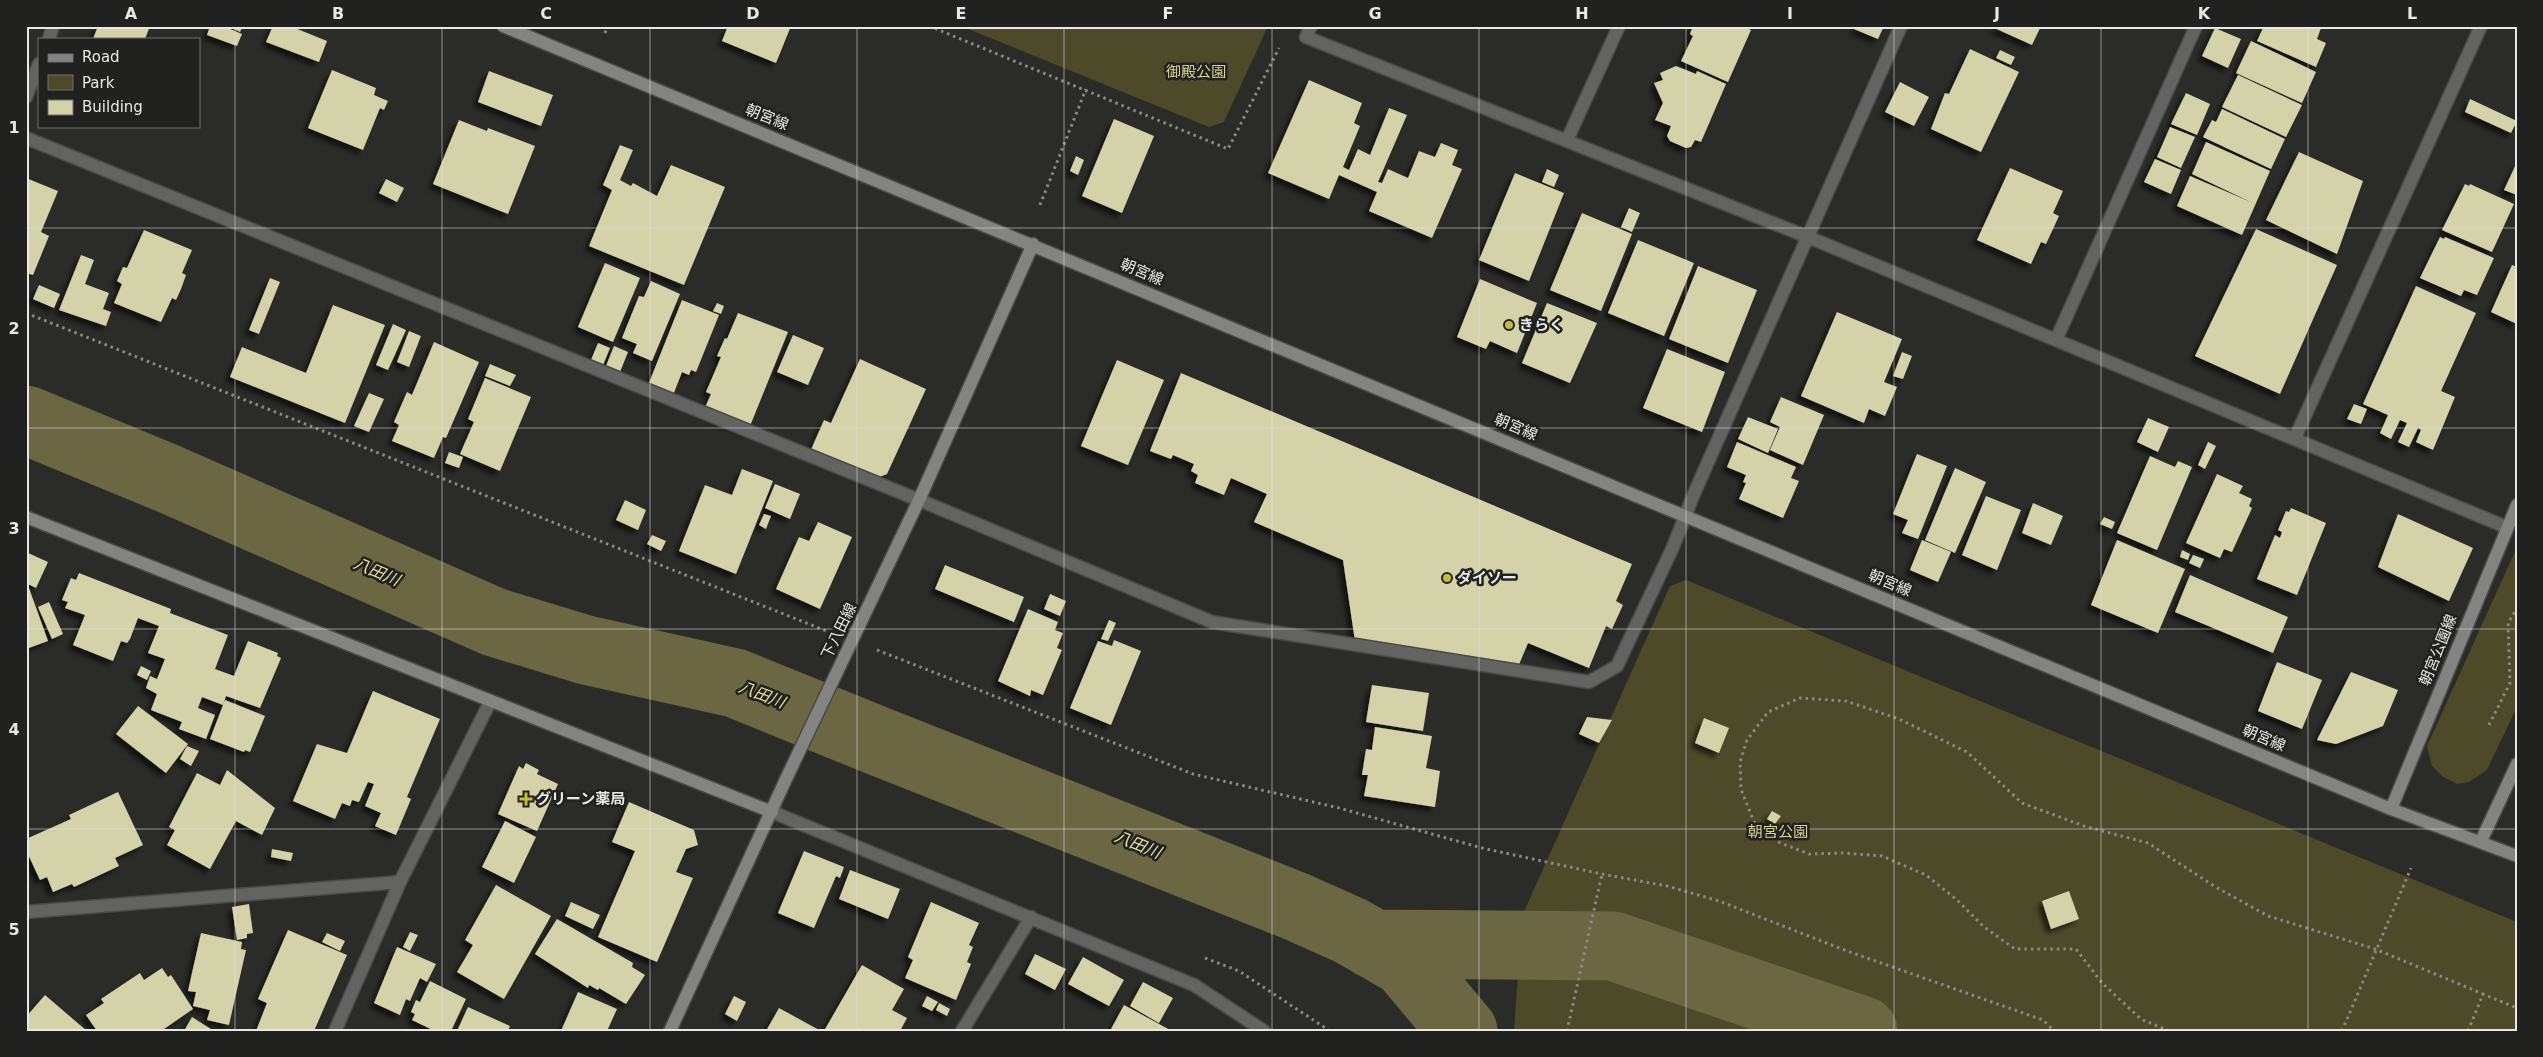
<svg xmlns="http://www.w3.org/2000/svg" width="2543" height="1057" font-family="'DejaVu Sans','Noto Sans JP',sans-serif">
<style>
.green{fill:#4c4a29}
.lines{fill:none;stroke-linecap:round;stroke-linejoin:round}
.river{stroke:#6a6742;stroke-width:69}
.building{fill:#d4d2a8;filter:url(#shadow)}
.street-casing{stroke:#494946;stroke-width:15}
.secondary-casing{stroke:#494946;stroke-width:15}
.path{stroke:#8a8a87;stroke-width:3;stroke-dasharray:2.5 4;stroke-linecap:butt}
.street{stroke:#636362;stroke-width:12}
.secondary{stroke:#838381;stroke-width:12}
.grid{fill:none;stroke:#e8e8e6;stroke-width:1;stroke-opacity:0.55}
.poi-dot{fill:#c6bc3c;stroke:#21211f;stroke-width:2}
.labels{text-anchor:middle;stroke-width:5;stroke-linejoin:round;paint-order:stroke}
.park-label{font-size:15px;fill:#d7d391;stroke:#21211f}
.street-label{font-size:15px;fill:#e8e8e6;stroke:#21211f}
.poi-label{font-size:15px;font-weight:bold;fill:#e8e8e6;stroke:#21211f;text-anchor:start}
.water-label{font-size:16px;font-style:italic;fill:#e5e19f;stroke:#21211f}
.neatline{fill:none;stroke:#e8e8e6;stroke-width:2}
.grid-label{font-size:16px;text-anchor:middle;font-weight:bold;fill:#e8e8e6}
</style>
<defs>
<filter id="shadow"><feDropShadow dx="-4.5" dy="4.5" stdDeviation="2.5" flood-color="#0009"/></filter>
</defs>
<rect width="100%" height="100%" fill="#2b2b28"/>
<path class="green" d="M961,26H1268L1224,122L1209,127Z
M2517,547V707L2487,770L2469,782L2457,784L2442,776L2432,766L2427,746Z
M1686,580L2517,922V1031H1514L1522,916L1670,586Z"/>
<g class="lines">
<path class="river" d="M26,420L169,479L494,622L586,650L735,683L878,741L1295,906L1351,931L1405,962L1463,1031
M1373,944L1613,946L1863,1031"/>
</g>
<path class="building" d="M98,26H150L145,39H93Z
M210,26H223L242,34L237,46L207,35Z
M227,26H243L240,32Z
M273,26H290L327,41L319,62L266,42Z
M728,26H791L776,63L722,41Z
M1693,26H1742L1751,30L1728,82L1681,61L1693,36L1690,34Z
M1855,26H1884L1878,39L1854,29Z
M1990,26H2041L2032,45Z
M2264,26H2316L2321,28L2317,39L2326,43L2316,67L2257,41Z
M2215,28L2241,39L2228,68L2202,56Z
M2251,41L2316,72L2302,103L2236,73Z
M1970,49L2019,72L1981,152L1931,129L1945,93L1949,94Z
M2000,50L2015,57L2011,65L1996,58Z
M1676,66L1696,74L1697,71L1726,84L1701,142L1695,140L1691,147L1686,148L1670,141L1667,136L1671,126L1655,120L1663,103L1654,83L1663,80L1660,73Z
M332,70L376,88L374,95L388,101L384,110L380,108L363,150L308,128Z
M489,71L553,95L541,126L478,102Z
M2238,75L2302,105L2286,137L2222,107Z
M1309,80L1362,103L1354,123L1360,126L1343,167L1349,170L1358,149L1370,155L1389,108L1407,115L1378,182L1382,183L1388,169L1408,178L1419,151L1435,157L1441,143L1458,150L1452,165L1462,169L1432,238L1369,211L1377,192L1339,175L1329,199L1268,173Z
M1900,82L1929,97L1914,126L1885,112Z
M2186,93L2210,104L2197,135L2171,124Z
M2470,99L2517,121L2511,133L2465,112Z
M2222,109L2285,139L2271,169L2203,137L2212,120L2216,122Z
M1114,119L1154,136L1122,213L1082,196Z
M459,120L487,131L488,128L535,146L508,214L433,184Z
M2170,127L2195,137L2181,168L2157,157Z
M2206,142L2270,171L2242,235L2177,206L2190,176L2253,203L2192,174Z
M620,145L633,150L620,180L631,186L633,183L657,196L671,165L725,187L684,285L589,246L612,190L603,185Z
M2299,152L2363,181L2337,254L2266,220Z
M1076,156L1084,160L1078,175L1070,171Z
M2155,159L2181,170L2171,194L2144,182Z
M2517,162V195L2504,190Z
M2010,168L2063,191L2053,213L2059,216L2046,244L2041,242L2031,264L1977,240Z
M1547,169L1559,175L1554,187L1542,182Z
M1515,173L1564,193L1529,281L1479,260Z
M26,178L58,191L41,232L49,236L33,275L26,273Z
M386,179L404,188L397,202L379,193Z
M2465,184L2469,186L2470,184L2514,204L2492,252L2442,230Z
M1629,208L1640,213L1632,232L1621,227Z
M1582,213L1632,234L1601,311L1550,290Z
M2256,229L2337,265L2280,394L2195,356Z
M144,230L192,250L182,273L186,275L181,289L176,300L172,298L161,322L114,303L122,284L117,281L123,267L127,268Z
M2440,237L2444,239L2445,237L2494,258L2477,295L2464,290L2461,296L2420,278Z
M1638,240L1694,263L1664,336L1608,313Z
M81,255L94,260L85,284L109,293L103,309L111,312L106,326L59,310Z
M605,263L640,278L613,342L578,327Z
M2512,265L2517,267V324L2491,312Z
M1698,266L1757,290L1728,363L1669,339Z
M270,278L280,282L259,334L249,330Z
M1480,279L1537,303L1517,353L1490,341L1486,349L1457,337Z
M651,281L680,294L652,361L633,353L637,344L622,338L639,296L644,297Z
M39,285L60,294L54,308L33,299Z
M2416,286L2476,313L2441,391L2455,397L2433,450L2416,442L2421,430L2418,428L2409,447L2398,442L2407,423L2400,420L2391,439L2380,433L2388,415L2363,404Z
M682,300L719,315L696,372L691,370L689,375L682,372L672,398L647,388Z
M717,303L724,306L721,314L713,311Z
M1547,303L1597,323L1570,383L1522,363Z
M333,305L385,325L345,423L230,377L242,347L306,373Z
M1837,312L1902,339L1884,382L1897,387L1885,416L1869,409L1864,423L1801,396Z
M738,313L788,332L748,431L703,412L711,394L706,392L721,357L717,356L725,338L727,339Z
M393,324L406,330L388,370L376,365Z
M409,331L421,336L409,367L397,362Z
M793,335L824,348L808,385L777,372Z
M434,342L479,362L446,438L443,437L434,458L392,441L399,425L394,422L407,392L412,395Z
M598,343L610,348L601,370L589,365Z
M614,346L628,352L618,377L604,371Z
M1667,349L1725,372L1702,432L1643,408Z
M1902,352L1912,356L1903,379L1893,376Z
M860,359L926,389L887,474L877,478L841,461L839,465L810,452L824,420L831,423Z
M1117,360L1164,380L1128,465L1081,446Z
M490,364L516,375L510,386L485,376Z
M1181,373L1632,564L1616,601L1623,605L1612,629L1606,626L1589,668L1528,643L1518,667L1355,641L1343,560L1254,522L1267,494L1231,478L1224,495L1195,483L1198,475L1191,471L1194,464L1173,455L1171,459L1150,451Z
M485,378L531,397L500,471L460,454L474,422L468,419Z
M369,393L384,399L369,432L354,426Z
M1781,397L1824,415L1803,465L1770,450L1780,427L1770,422Z
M2354,404L2367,409L2361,424L2347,419Z
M1748,417L1778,429L1768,453L1738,439Z
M2148,418L2169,427L2158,452L2137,442Z
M1737,442L1796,467L1791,478L1799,481L1783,518L1739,499L1746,483L1743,482L1746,475L1727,467Z
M2208,442L2216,446L2205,469L2198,465Z
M449,452L463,457L459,468L445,463Z
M1917,454L1947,466L1918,539L1902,533L1908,520L1893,514Z
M2150,456L2175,467L2178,461L2192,467L2157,550L2117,533Z
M1955,468L1986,482L1955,553L1925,540Z
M742,469L773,481L736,574L679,551L705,485L732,495Z
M2217,474L2243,486L2239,493L2252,499L2249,506L2252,508L2232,552L2224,549L2220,558L2186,543Z
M775,484L800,494L790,519L765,508Z
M1986,496L2021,510L1997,570L1962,555Z
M625,500L646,510L638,530L616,520Z
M2033,503L2063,516L2051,545L2022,533Z
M2291,508L2326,523L2297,595L2257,579L2275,535L2280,538L2282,532L2278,530L2286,511L2289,512Z
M764,514L771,516L766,529L759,525Z
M2398,514L2473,548L2449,601L2378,567Z
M2104,517L2115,522L2112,529L2100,524Z
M818,522L852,537L820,609L776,589L799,537L809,541Z
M652,535L666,541L661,551L647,544Z
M1922,540L1951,552L1938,582L1910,570Z
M2117,540L2185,569L2158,633L2091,605Z
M2182,550L2190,554L2188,560L2180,557Z
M26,552L48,562L36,588L26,583Z
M2193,555L2204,559L2200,568L2189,563Z
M945,565L1024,597L1014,622L935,589Z
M79,573L171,609L170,613L228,635L215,669L234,676L248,641L278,653L277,656L281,658L260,708L226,696L223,705L202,697L198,708L215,715L206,739L179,729L182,722L151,710L157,694L146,688L150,676L157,679L165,659L148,653L159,626L138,618L130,639L127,643L121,641L113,661L73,645L85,615L65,608L68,602L62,600L71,578L76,580Z
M2190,575L2288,617L2273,653L2175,612Z
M29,588L48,641L26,649V589Z
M1050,594L1066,601L1060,616L1044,609Z
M49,602L63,634L52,639L38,607Z
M1028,609L1058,622L1055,630L1063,633L1057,648L1062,650L1043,695L1031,690L1030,696L998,681Z
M1109,620L1116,623L1108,641L1101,639Z
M1114,640L1141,651L1111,725L1070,708L1098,641L1112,646Z
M2277,662L2322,680L2302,729L2258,711Z
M141,666L151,671L147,680L137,675Z
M2351,672L2398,690L2383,726L2336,744L2317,740Z
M1372,685L1429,693L1423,731L1366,722Z
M373,691L440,719L407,797L411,799L396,835L375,826L381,813L365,806L374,784L368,782L359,802L352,800L350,806L342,803L335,819L293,801L317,744L347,753Z
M225,700L265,716L250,752L245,750L244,752L210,739Z
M138,706L188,744L166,773L116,734Z
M1587,717L1612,720L1599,743L1579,734Z
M1704,718L1729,728L1719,753L1695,743Z
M1375,727L1432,736L1426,768L1440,771L1435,807L1364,796L1368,775H1362L1366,749L1372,750Z
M187,746L199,751L191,766L180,759Z
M526,763L539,770L537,774L558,784L537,831L498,814L519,766L523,769Z
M227,770L275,808L262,835L236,821L210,869L167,845L175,830L169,827L197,773L220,785Z
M118,792L143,845L115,858L119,866L74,887L72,884L53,892L47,877L40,880L26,850V839L71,819L69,815Z
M629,802L694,830L698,845L686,849L676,872L693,878L657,962L598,937L635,851L612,842Z
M1772,811L1781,816L1775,824L1767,819Z
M505,821L536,837L514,883L482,867Z
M1797,822L1806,826L1802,836L1793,832Z
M272,849L293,853L291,861L271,857Z
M804,851L844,867L840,878L836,876L814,928L778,913Z
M850,870L900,889L888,919L839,899Z
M496,885L551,916L504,999L457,972L473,945L465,940Z
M2069,891L2079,919L2051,929L2042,901Z
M571,902L600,915L593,929L565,916Z
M931,902L979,923L969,945L973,947L967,962L971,964L956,1000L905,978L913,960L908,957Z
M249,904L253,933L247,934V938L237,940L232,907Z
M557,919L633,963L632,967L645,975L626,1004L599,988L598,990L589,985L588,988L535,954Z
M288,930L347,955L314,1031H256L267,1003L258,999Z
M410,932L418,935L410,951L403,947Z
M201,933L242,942L241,949L246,950L229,1025L207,1020L210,1010L193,1006L196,992L188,991Z
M327,933L345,941L340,951L322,942Z
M397,947L436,964L427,982L420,978L410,1001L406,999L400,1015L374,1003Z
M1035,954L1066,969L1055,990L1025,974Z
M1083,957L1124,980L1109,1006L1068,984Z
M862,965L904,989L892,1010L907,1018L900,1031H824Z
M162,968L168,977L171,975L193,1009L161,1031H97L86,1015L104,1003L101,999L140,973L144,980Z
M430,981L466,999L451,1031H435L412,1020L415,1014L411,1012L416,1000L420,1002Z
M1143,982L1173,998L1159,1023L1130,1006Z
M578,992L617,1009L607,1031H561Z
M45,995L87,1031H31L26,1027V1017Z
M734,996L746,1002L737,1021L725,1014Z
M927,996L938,1002L932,1011L922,1006Z
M939,1003L950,1009L947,1016L936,1010Z
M1124,1005L1172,1031H1110Z
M468,1007L510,1026L508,1031H457Z
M779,1008L821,1031H766Z
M192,1017L214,1031H184Z"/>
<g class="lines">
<g class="street-casing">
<path id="street" d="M1311,26L1306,37L1808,237L2506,527
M49,39L53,26
M26,97L39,64
M26,138L919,500L1212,622L1589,682L1617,666L1673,547L1693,496L1901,26
M1567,140L1619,26
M2056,340L2196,26
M2295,438L2481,26
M772,812L1194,985L1264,1031
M26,912L400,882
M335,1031L400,882L490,702
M962,1031L1031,917"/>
</g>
<g class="secondary-casing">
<path id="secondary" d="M503,26L2391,809L2517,856
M26,517L772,812
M2391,809L2517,505
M2481,841L2517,764
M670,1031L786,779L919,500L1033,244"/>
</g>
<path class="path" d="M929,26L1228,149L1279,48
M605,33L608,26
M1040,205L1086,89
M26,313L829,632
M877,650L1193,774L1339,808L1482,848L1602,874L1667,886L1719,901L1847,951L2043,1020L2054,1031
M2489,725L2510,683L2508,623L2517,608
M1205,958L1239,971L1330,1031
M1567,1031L1602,874
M2169,1031L2141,1019L2102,983L2076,949H2015L1984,927L1957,900L1926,875L1882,856L1845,853L1809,854L1778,842L1754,822L1741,789L1740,762L1747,740L1768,712L1800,698L1846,701L1899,719L1967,752L2022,803L2084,826L2148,843L2214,886L2268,916L2375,949L2483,994
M2342,1031L2411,868
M2468,1031L2483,994L2517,1008"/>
<use href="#street" class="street"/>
<use href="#secondary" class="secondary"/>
</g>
<path class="grid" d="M235,26V1031M442,26V1031M650,26V1031M857,26V1031M1064,26V1031M1272,26V1031M1479,26V1031M1686,26V1031M1894,26V1031M2101,26V1031M2308,26V1031M26,228H2517M26,428H2517M26,629H2517M26,829H2517"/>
<g class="poi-dot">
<circle cx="1509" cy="325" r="5"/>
<circle cx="1447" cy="578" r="5"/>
<path d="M523.5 791.5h5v5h5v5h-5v5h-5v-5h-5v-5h5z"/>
</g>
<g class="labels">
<g class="park-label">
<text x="1196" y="77">御殿公園</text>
<text x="1778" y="837">朝宮公園</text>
</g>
<g class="street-label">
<text transform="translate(767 117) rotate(22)" y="5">朝宮線</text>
<text transform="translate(1142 272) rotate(23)" y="5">朝宮線</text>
<text transform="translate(1516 427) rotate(23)" y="5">朝宮線</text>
<text transform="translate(1890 583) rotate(23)" y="5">朝宮線</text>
<text transform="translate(839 631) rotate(-64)" y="5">下八田線</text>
<text transform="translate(2438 650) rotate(-68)" y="5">朝宮公園線</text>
<text transform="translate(2264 738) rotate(23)" y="5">朝宮線</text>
</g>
<g class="poi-label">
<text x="1519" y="330">きらく</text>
<text x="1457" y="583">ダイソー</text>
<text x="536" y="804">グリーン薬局</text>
</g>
<g class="water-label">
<text transform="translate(377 571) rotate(23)" y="6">八田川</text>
<text transform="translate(762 694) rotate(21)" y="6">八田川</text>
<text transform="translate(1138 844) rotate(22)" y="6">八田川</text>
</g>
</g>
<rect width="2543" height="1057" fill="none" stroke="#21211f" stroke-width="55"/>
<rect x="38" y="38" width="162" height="90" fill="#21211f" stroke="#71716f"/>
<rect x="48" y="54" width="25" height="8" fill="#838381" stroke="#71716f"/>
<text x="82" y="62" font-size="15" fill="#e8e8e6">Road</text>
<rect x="48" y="75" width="25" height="15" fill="#4c4a29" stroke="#71716f"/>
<text x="82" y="88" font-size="15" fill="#e8e8e6">Park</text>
<rect x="48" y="100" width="25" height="15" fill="#d4d2a8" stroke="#71716f"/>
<text x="82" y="112" font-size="15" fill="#e8e8e6">Building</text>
<rect x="28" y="28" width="2488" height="1002" class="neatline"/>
<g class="grid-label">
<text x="131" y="19">A</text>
<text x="338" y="19">B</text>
<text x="546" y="19">C</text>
<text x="753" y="19">D</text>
<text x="961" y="19">E</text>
<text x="1168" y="19">F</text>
<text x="1375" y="19">G</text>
<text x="1582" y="19">H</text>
<text x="1790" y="19">I</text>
<text x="1997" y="19">J</text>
<text x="2204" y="19">K</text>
<text x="2412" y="19">L</text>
<text x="14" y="133">1</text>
<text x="14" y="334">2</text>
<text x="14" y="534">3</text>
<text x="14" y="735">4</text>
<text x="14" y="935">5</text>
</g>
</svg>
